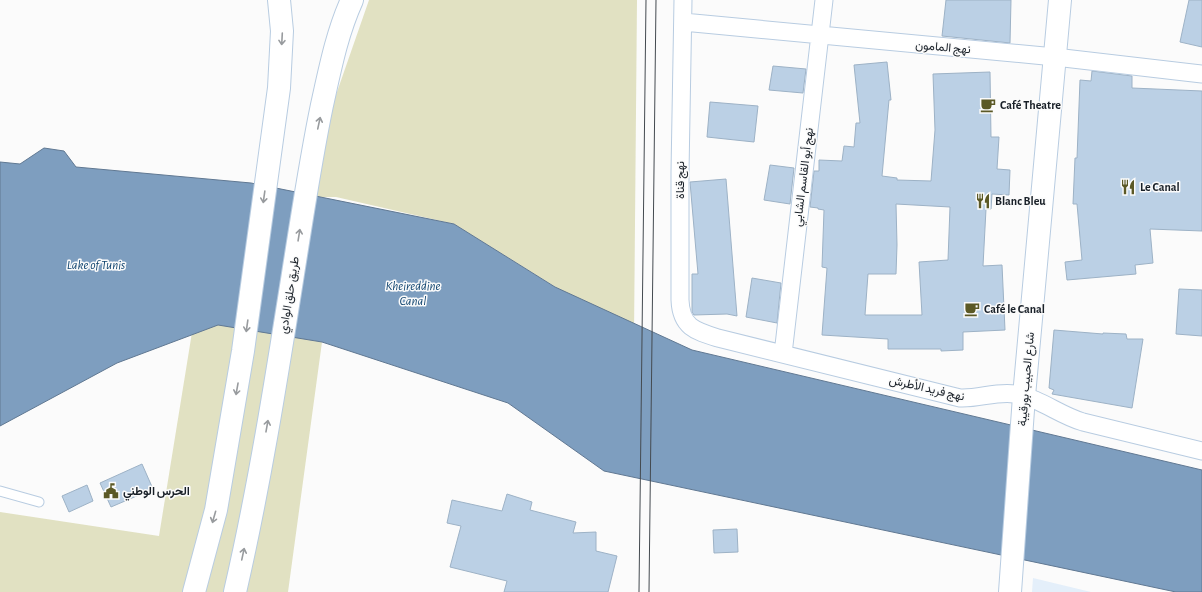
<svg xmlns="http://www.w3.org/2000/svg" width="1202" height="592" font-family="'Alegreya Sans',Vazirmatn,sans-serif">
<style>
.built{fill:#e4effa}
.green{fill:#e1e1c2}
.water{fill:#7e9ebf;stroke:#607892}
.building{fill:#bbd0e5;stroke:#9db2c6;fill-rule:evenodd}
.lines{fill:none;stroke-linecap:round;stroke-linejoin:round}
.lane-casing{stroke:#b8cce1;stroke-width:11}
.street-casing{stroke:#b8cce1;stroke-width:19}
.secondary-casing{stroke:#b8cce1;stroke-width:24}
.highway-casing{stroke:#b8cce1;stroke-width:24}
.lane{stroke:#fff;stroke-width:9}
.street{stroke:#fff;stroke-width:17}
.secondary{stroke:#fff;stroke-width:22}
.highway{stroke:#fff;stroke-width:22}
.tram{stroke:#444a50;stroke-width:1}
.oneway{stroke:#989b9e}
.labels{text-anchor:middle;stroke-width:3;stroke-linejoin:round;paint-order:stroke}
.street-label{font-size:12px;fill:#192028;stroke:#fbfbfb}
.poi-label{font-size:12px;font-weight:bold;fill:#192028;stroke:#fbfbfb;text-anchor:start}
.water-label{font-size:13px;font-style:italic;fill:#10446f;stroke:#fbfbfb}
</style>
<rect width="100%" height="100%" fill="#fbfbfb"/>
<path class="built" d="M1033,578L1091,592H1032Z"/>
<path class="green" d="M369,0H637L634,336L454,224L336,197H315L330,112Z
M194,320L322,342L288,592H0V512L159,536Z"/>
<path class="water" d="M44,148L64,151L76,167L251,183L454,224L555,287L692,350L1202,470V592H1176L604,471L508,403L322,342L218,325L117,363L0,426V162L20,164Z"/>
<path class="building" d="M946,0H1011L1010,43L942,36Z
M1189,0H1202V47L1180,42Z
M887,62L891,100H889L882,176L897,178V180L931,181L935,130L933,74L990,72L991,137H999L997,169L1010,170L1009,195L992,194L991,209H986L983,266L1002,265L1005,330L963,332V350L941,351V349H888V339L822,335L827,268L822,267L824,210L818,209V208L810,207L814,171H819V160L842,161L844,146L854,147L856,123H860L854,65ZM896,204L950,207L948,260L919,262L922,315H865L868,274H896L897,245Z
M773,66L806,69L803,93L769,90Z
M1092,71L1132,76V88L1202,91V231L1150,229L1153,263L1135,265L1136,274L1067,280L1065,262L1082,260L1077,204H1073L1075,158H1077L1080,80L1091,81Z
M710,102L758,106L754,142L707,137Z
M770,165L794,168L790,204L764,200Z
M726,179L737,316L727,314L694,315L692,312V274H698L690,182Z
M752,278L781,283L777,323L746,317Z
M1179,289L1202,290V336L1176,334Z
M1054,330L1103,334V333L1126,334L1127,339H1143L1132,408L1052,394L1054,390L1049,388Z
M142,464L153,489L111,507L100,483Z
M87,485L93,501L69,512L62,496Z
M507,494L532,502L530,510L576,522L573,533L596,532V551L617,556L608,592H504L507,581L450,567L461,526L447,523L452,500L502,511Z
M737,529L738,552L714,553L713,530Z"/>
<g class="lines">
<g class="lane-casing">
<path id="lane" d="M0,491L39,502"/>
</g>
<g class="street-casing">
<path id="street" d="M683,0L680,172V300C681,327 695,331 718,338L960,398C979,399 996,391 1015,394C1040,398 1059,415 1083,422L1202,451
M683,22L1055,57L1202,74
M783,354L824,0"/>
</g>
<g class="secondary-casing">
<path id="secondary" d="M1010,592L1024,396L1060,0"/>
</g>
<g class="highway-casing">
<path id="highway" d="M194,592L216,510L243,351L279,88L282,31L279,0
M235,592C262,475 280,355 299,236C306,192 313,148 322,105C330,69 337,33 352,0"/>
</g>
<use href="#lane" class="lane"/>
<use href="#street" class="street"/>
<use href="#secondary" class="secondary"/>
<use href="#highway" class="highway"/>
<path class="tram" d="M639,592L646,0
M649,592L656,0"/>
</g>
<defs><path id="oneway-shaft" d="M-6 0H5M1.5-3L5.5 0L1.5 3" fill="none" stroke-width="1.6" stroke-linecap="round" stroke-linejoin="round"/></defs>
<g class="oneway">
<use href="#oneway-shaft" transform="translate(282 39) rotate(93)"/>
<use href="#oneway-shaft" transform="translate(319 123) rotate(-78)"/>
<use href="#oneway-shaft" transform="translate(264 197) rotate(98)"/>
<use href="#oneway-shaft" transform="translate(299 235) rotate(-81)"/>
<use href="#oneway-shaft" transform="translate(247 326) rotate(98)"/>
<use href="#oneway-shaft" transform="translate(237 389) rotate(100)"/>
<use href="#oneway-shaft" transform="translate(267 426) rotate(-80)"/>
<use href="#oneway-shaft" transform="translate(214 517) rotate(106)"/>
<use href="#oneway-shaft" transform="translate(243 554) rotate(-78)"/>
</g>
<defs>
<g id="cafe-bare" transform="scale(1.2)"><path d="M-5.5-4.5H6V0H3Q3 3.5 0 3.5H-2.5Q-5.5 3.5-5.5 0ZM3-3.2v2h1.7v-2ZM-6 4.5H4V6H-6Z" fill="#5b5926" stroke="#fbfbfb" stroke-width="2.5" paint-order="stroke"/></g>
<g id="restaurant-bare" transform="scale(1.2)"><path d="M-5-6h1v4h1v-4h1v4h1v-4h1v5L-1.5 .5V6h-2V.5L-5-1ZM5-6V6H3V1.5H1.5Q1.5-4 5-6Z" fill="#5b5926" stroke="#fbfbfb" stroke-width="2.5" paint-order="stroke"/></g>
<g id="civic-bare" transform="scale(1.2)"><path d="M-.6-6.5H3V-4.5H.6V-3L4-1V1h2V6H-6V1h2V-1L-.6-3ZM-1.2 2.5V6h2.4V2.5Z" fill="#5b5926" stroke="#fbfbfb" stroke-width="2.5" paint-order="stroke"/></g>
</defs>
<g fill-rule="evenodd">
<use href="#cafe-bare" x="988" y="105"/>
<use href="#restaurant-bare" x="1128" y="187"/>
<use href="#restaurant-bare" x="983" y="201"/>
<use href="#cafe-bare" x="972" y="309"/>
<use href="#civic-bare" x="111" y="491"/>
</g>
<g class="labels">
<g class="street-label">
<text transform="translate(943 47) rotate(5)" y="4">نهج المامون</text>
<text transform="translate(803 177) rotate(-83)" y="4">نهج أبو القاسم الشابي</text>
<text transform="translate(680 180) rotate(-90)" y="4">نهج قناة</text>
<text transform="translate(289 295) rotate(-81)" y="4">طريق حلق الوادي</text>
<text transform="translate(1026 379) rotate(-85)" y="4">شارع الحبيب بورقيبة</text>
<text transform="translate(927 388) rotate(13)" y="4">نهج فريد الأطرش</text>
</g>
<g class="poi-label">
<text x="1000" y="109">Café Theatre</text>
<text x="1140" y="191">Le Canal</text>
<text x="995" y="205">Blanc Bleu</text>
<text x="984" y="313">Café le Canal</text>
<text x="123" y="495">الحرس الوطني</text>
</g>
<g class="water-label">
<text x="96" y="269">Lake of Tunis</text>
<text x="413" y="290">Kheireddine<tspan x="413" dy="15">Canal</tspan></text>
</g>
</g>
</svg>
